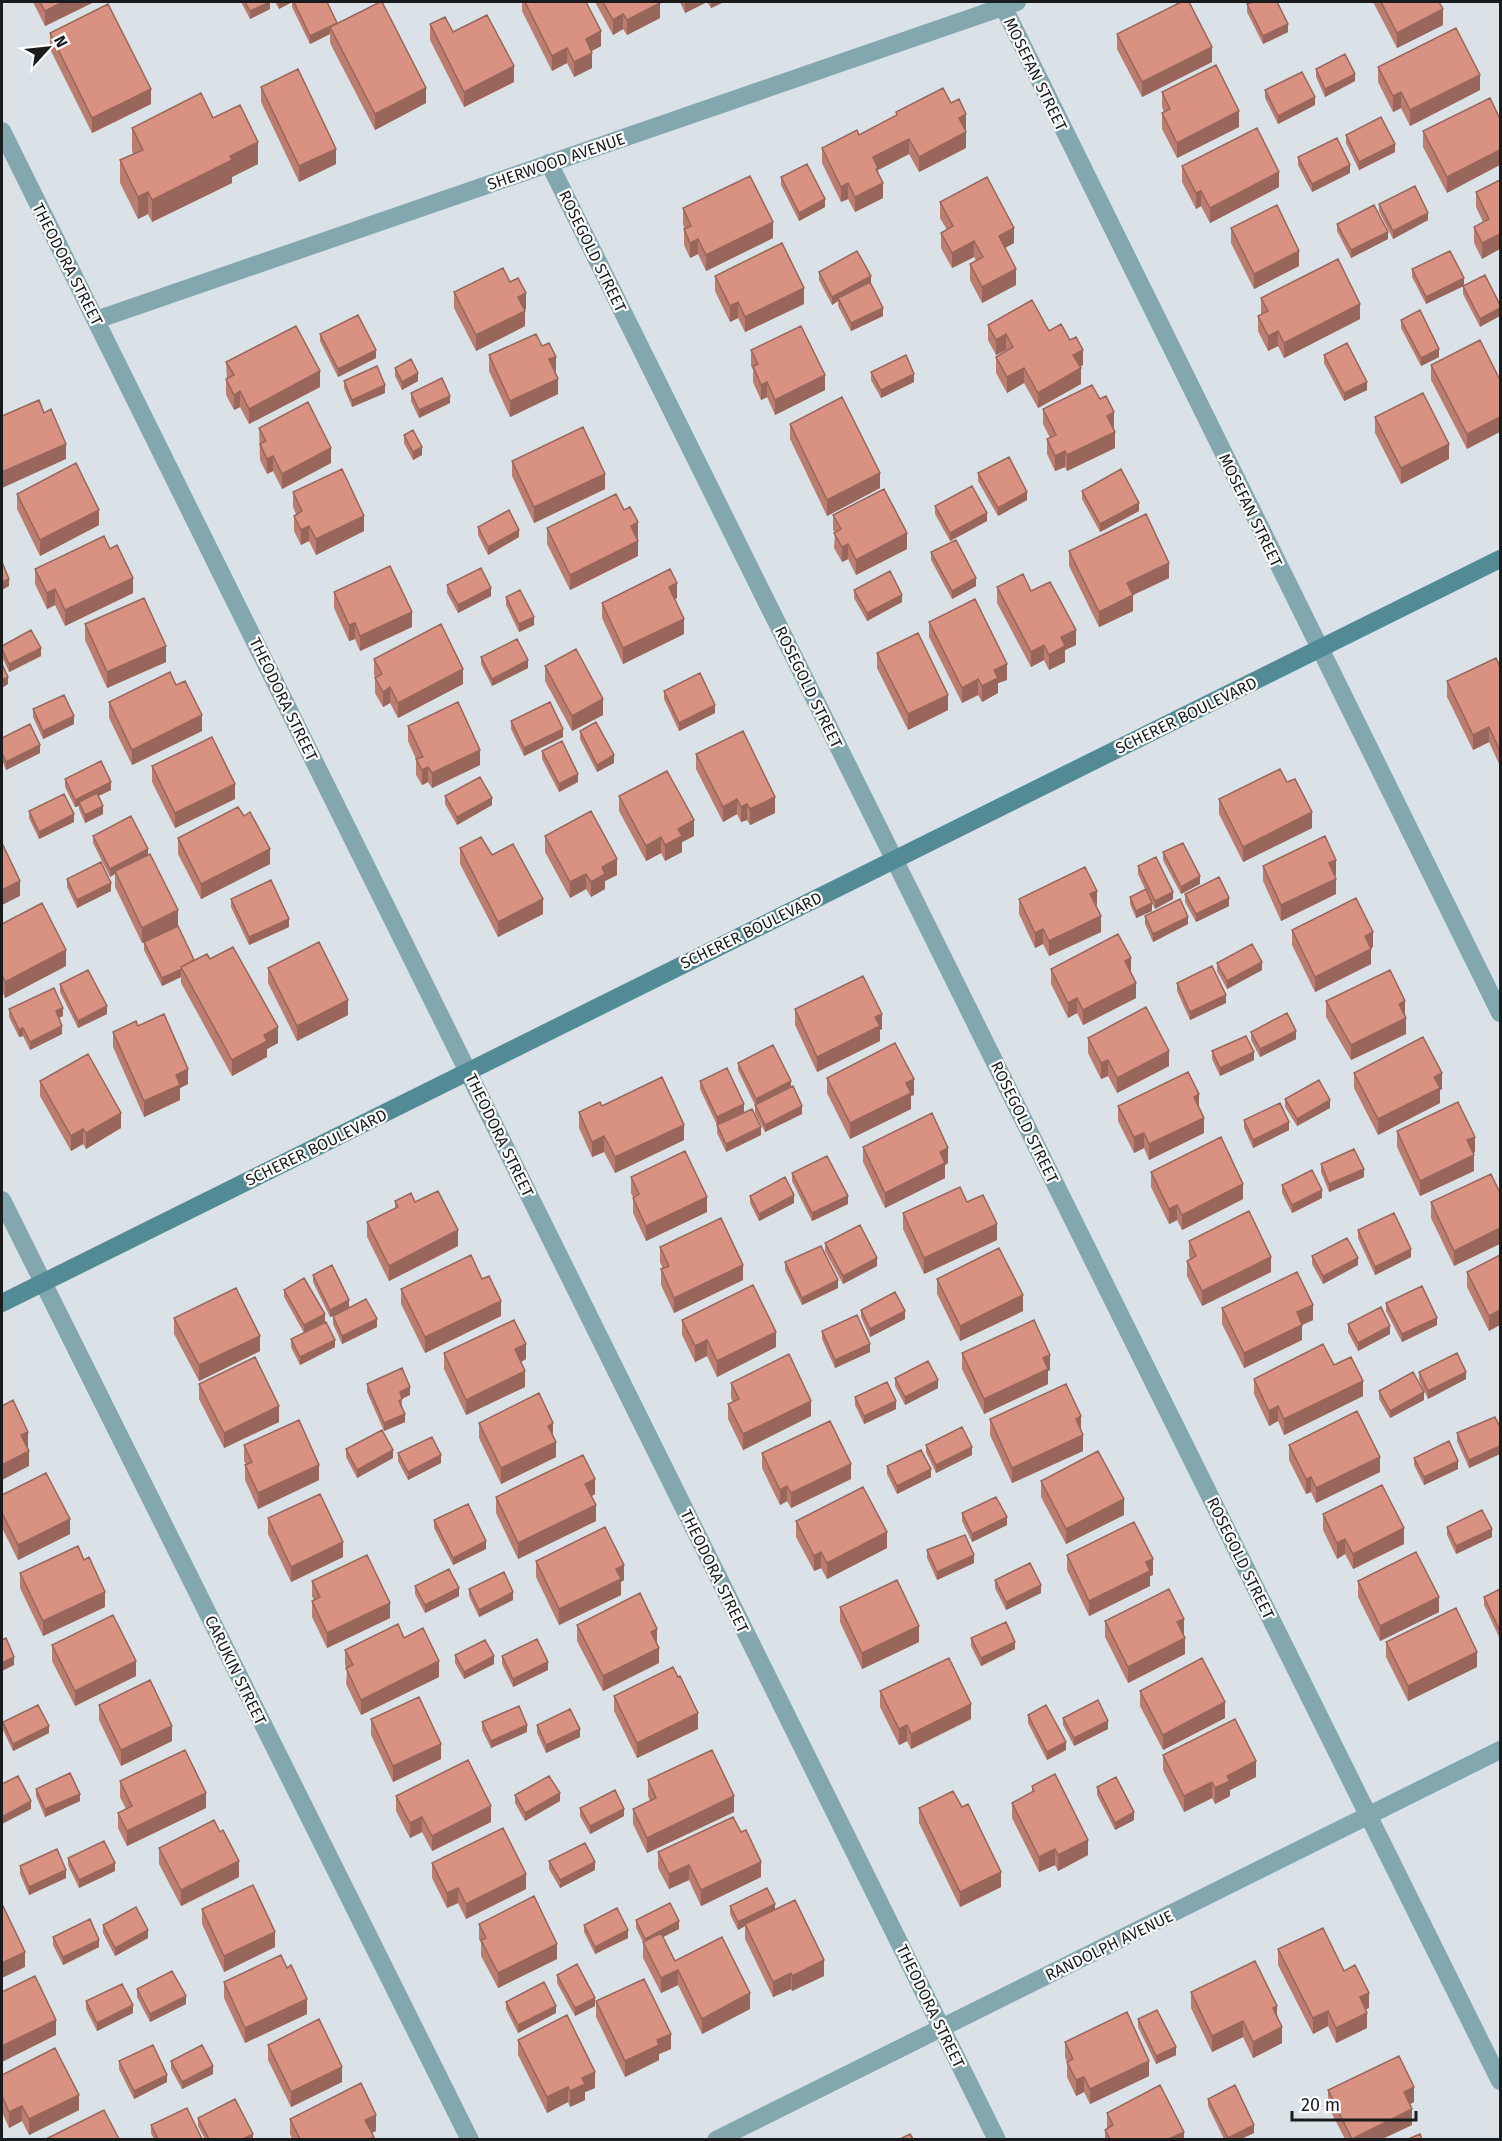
<svg xmlns="http://www.w3.org/2000/svg" width="1502" height="2141" font-family="'Fira Sans',sans-serif">
<style>
.lines{fill:none;stroke-linecap:round;stroke-linejoin:round}
.street{stroke:#83a7af;stroke-width:18}
.secondary{stroke:#528b96;stroke-width:18}
.wall{fill:#bb7d6f}
.shaded-wall{fill:#98665a}
.building{fill:#d99181;stroke:#98665a;stroke-width:1.5}
.labels{text-anchor:middle;stroke-width:4.5;stroke-linejoin:round;paint-order:stroke}
.street-label{font-size:16px;fill:#191b1d;stroke:#fff}
</style>
<rect width="100%" height="100%" fill="#dbe2e7"/>
<g class="lines">
<path class="street" d="M1003,6L1500,1013
M2,131L997,2140
M549,163L1500,2081
M96,320L1017,2
M2,1200L470,2140
M716,2140L1500,1750"/>
<path class="secondary" d="M2,1303L1500,559"/>
</g>
<path class="wall" d="M33,2H94L45,26Z
M241,2H270V9L250,19Z
M275,2H292L279,9Z
M292,2H327L337,24L426,103L375,130L330,43V34L310,44L292,7Z
M522,2H586L601,46L591,51L592,68L574,77L567,63L552,71L522,11Z
M595,2H659L660,18L627,35L623,29L613,35Z
M680,2H724L711,8L707,2L685,13Z
M1373,2H1439L1443,25L1397,48Z
M1247,4L1288,32L1263,44L1247,12Z
M430,24L453,32L514,82L464,107L430,40Z
M50,33L151,104L92,133L50,49Z
M1117,34L1212,62L1142,97L1117,49Z
M1378,67L1480,90L1410,126L1401,108L1393,112L1378,82Z
M1316,69L1355,81L1325,97L1316,77Z
M261,87L336,164L299,182L261,102Z
M1265,90L1315,105L1278,124L1265,98Z
M1162,92L1239,127L1177,158L1162,129V113L1164,112L1162,107Z
M1490,98L1447,193L1423,147V131Z
M951,103L966,129L965,130L966,148L919,172L909,154L878,170L883,198L855,212L848,199L841,202L822,163V148L859,135L896,116V112Z
M213,118L258,164L232,177V183L152,222L148,214L138,219L120,183V160L133,154L132,150V128Z
M1346,135L1395,152L1359,170L1346,143Z
M1298,157L1350,173L1312,192L1298,165Z
M1182,166L1279,187L1210,223L1201,206L1196,209L1182,182Z
M781,177L825,207L799,221L781,185Z
M1500,180L1482,259L1474,243V227L1483,222L1476,207V192Z
M940,202L1014,243L1005,248L1016,285L982,303L970,280V264L976,260L974,257L952,268L941,248V233L947,230L940,218Z
M1379,204L1428,220L1393,239L1379,211Z
M683,208L773,238L706,271L698,254L690,258L684,245V229H685L683,224Z
M1337,224L1388,239L1351,258L1337,231Z
M1231,228L1299,266L1254,289L1231,243Z
M1412,269L1464,286L1500,305L1480,327L1463,294V286L1426,304L1412,277Z
M819,272L871,284L883,316L851,331L838,306V301L832,305L819,280Z
M715,276L804,304L745,332L738,318L730,322L715,291Z
M510,282L526,309H524L525,326L476,351L454,308V292Z
M1261,298L1360,319L1284,358L1278,346L1268,351L1258,331V316L1261,314Z
M1401,320L1439,357L1421,366L1401,328Z
M988,325L1049,331L1083,365L1080,367L1081,384L1038,408L1024,383L1007,393L996,373V357L1007,351L1006,350L996,355L988,340Z
M320,334L376,358L338,377L320,341Z
M542,346L556,372L558,394L510,417L489,371V355Z
M751,350L825,390L775,415L767,397L761,400L753,382V370L751,366Z
M1324,355L1367,390L1344,401L1324,363Z
M226,362L320,387L249,424L240,407L234,410L226,395V379H227Z
M1431,365L1500,380L1467,449L1431,380Z
M395,368L418,381L402,390L395,376Z
M871,372L914,382L881,398L871,380Z
M344,381L385,393L352,407L344,388Z
M411,393L450,403L419,418L411,401Z
M1043,409L1114,427L1113,428L1115,448L1067,471L1065,467L1055,471L1047,454V439L1050,438L1043,424Z
M1375,417L1449,459L1401,484L1375,433Z
M790,424L880,488L827,516L790,439Z
M259,428L331,463L282,489L273,471L267,474L260,460Z
M404,435L422,455L413,460L404,443Z
M512,461L605,489L534,523L512,476Z
M978,473L1027,500L998,516L978,481Z
M1082,491L1139,511L1100,532L1082,499Z
M293,492L364,531L316,555L309,541L301,545L294,531V516L296,514L293,507Z
M17,494L99,525L40,556L17,509Z
M935,506L987,521L950,541L935,514Z
M833,515L907,549L856,575L848,559L842,562L834,548L835,532L833,530Z
M478,527L519,537L488,555L478,535Z
M547,528L638,538V556L570,590L547,544Z
M110,549L133,593L65,626L55,605L47,609L35,584V569Z
M1069,551L1169,578L1133,595V611L1099,627L1069,566Z
M931,552L976,586L952,599L931,560Z
M447,585L491,596L458,613L447,593Z
M997,587L1031,591L1076,645L1065,650V662L1049,670L1044,660L1031,667L997,603Z
M854,590L902,602L867,621L854,598Z
M334,592L412,627L360,651L355,639L349,641L334,608Z
M506,597L534,625L519,632L506,605Z
M677,598L675,599L684,634L623,664L602,618V603Z
M929,622L1007,680L998,683V693L982,702L978,695L962,703L929,637Z
M85,624L166,662L107,688L85,640Z
M2,646L41,656L9,672L2,657Z
M877,653L948,710L908,730L877,668Z
M481,657L528,668L492,686L481,664Z
M374,659L463,684L398,718L390,703L383,707L375,693V678L374,674Z
M545,666L603,715L572,731L545,681Z
M1500,667V766L1489,742L1473,750L1447,697V681Z
M664,691L715,713L679,731L664,699Z
M109,702L202,731L132,765L109,718Z
M33,709L74,724L43,739L33,717Z
M511,721L563,737L524,756L511,729Z
M408,726L480,765L432,788L428,782L422,785L416,775V759L408,741Z
M580,731L614,763L597,772L580,739Z
M2,738L40,753L6,770L2,760Z
M542,751L578,782L559,792L542,759Z
M696,754L775,813L750,825L747,820L741,822L737,814L723,822L696,769Z
M152,766L235,799L175,828L152,782Z
M65,779L111,790L98,796L103,814L85,823L79,809V806L75,807L65,787Z
M445,796L492,805L457,825L445,804Z
M619,796L694,836L682,842V852L665,861L661,853L646,861L619,811Z
M1219,799L1312,828L1243,862L1219,814Z
M29,811L74,822L39,839L29,818Z
M244,816L270,864L201,899L178,854V838Z
M93,836L148,855L178,926L194,960L210,959L278,1043L267,1049V1057L232,1076L181,983V977L162,986L144,950V942L142,943L115,887V874L110,877L93,843Z
M545,836L617,875L605,881V889L591,897L586,889L570,898L545,852Z
M460,848L492,855L543,914L498,937L460,864Z
M1163,852L1200,884L1181,894L1163,860Z
M1138,866L1173,899L1155,909L1151,902L1152,911L1136,918L1130,904V897L1145,889L1138,874Z
M1263,866L1336,875L1335,876L1336,894L1281,921L1263,881Z
M67,879L111,891L77,908L67,887Z
M1185,894L1229,906L1196,922L1185,902Z
M231,899L289,927L249,945L231,907Z
M1019,899L1096,906L1101,932L1049,956L1043,944L1035,948L1019,914Z
M1145,916L1188,924L1153,942L1145,924Z
M2,924L66,966L5,998L2,991Z
M1292,930L1373,947L1371,948V964L1315,992L1292,945Z
M1217,963L1262,970L1227,989L1217,971Z
M268,968L348,1015L297,1041L268,983Z
M1051,969L1131,973L1136,998L1083,1025L1077,1013L1068,1018L1051,984Z
M1177,983L1226,1003L1190,1020L1177,991Z
M60,984L107,1014L78,1028L60,992Z
M1326,1001L1405,1016L1406,1034L1351,1060L1326,1017Z
M9,1009L63,1016L59,1018L62,1034L30,1050L23,1036L19,1037L9,1017Z
M795,1009L882,1029L880,1030V1041L817,1072L795,1025Z
M138,1026L188,1084L180,1088V1100L144,1117L113,1047V1032Z
M1251,1032L1296,1039L1260,1057L1251,1040Z
M1088,1038L1169,1066L1117,1093L1108,1076L1101,1079L1088,1053Z
M1212,1051L1254,1060L1220,1076L1212,1059Z
M738,1063L791,1087L802,1114L765,1132L755,1113V1105L738,1070Z
M1354,1073L1442,1089L1440,1090V1103L1378,1135L1354,1088Z
M827,1078L914,1095L911,1096V1109L850,1139L827,1093Z
M40,1081L121,1128L86,1149L83,1144L71,1151L40,1096Z
M700,1081L744,1112L717,1125L700,1089Z
M1285,1099L1330,1108L1297,1126L1285,1107Z
M602,1106L684,1140L615,1173L604,1152L592,1157L579,1128V1112Z
M1118,1106L1199,1107L1204,1133L1149,1160L1144,1148L1134,1153L1118,1121Z
M1244,1120L1289,1130L1253,1148L1244,1128Z
M717,1125L761,1135L726,1152L717,1133Z
M1397,1131L1475,1152L1473,1153L1474,1171L1420,1196L1397,1147Z
M863,1147L948,1163L945,1165V1178L885,1208L863,1162Z
M1321,1164L1364,1177L1329,1192L1321,1172Z
M1151,1172L1243,1199L1182,1230L1177,1220L1169,1224L1151,1187Z
M792,1173L848,1204L812,1221L792,1181Z
M1491,1174L1454,1266L1431,1218V1202Z
M631,1177L707,1212L646,1241L633,1213V1197L631,1193Z
M1282,1185L1322,1198L1292,1213L1282,1193Z
M750,1196L794,1203L759,1221L750,1203Z
M395,1201L415,1202L458,1246L389,1281L367,1237V1222L395,1208Z
M967,1202L997,1240L924,1274L903,1229V1213Z
M1358,1230L1411,1257L1375,1275L1358,1238Z
M1189,1241L1271,1272L1202,1306L1187,1276V1261L1190,1259L1189,1256Z
M825,1243L877,1266L843,1284L825,1251Z
M660,1247L743,1280L674,1313L661,1285V1269H663L660,1262Z
M1500,1255L1489,1331L1467,1287V1272Z
M1312,1256L1358,1265L1323,1284L1312,1264Z
M785,1262L838,1288L802,1305L785,1270Z
M313,1275L349,1308L377,1327L342,1344L333,1324V1316L330,1317L313,1282Z
M482,1279L501,1316L425,1353L401,1304V1289Z
M937,1279L1023,1311L960,1341L937,1294Z
M284,1290L335,1347L300,1365L291,1347V1339L304,1333L284,1297Z
M1386,1303L1437,1325L1402,1342L1386,1311Z
M1222,1308L1313,1320L1302,1325V1340L1244,1368L1222,1324Z
M861,1310L905,1319L870,1337L861,1317Z
M174,1318L260,1351L199,1381L174,1334Z
M682,1320L776,1347L717,1377L707,1356L695,1362L682,1335Z
M1348,1324L1390,1334L1358,1351L1348,1332Z
M822,1331L870,1352L835,1368L822,1339Z
M1500,1339V1359L1499,1355V1340Z
M444,1353L526,1359L521,1362L525,1387L466,1415L444,1369Z
M962,1353L1050,1370L1048,1371V1384L984,1414L962,1369Z
M1334,1365L1363,1396L1284,1435L1278,1421L1269,1426L1254,1394V1379Z
M1419,1372L1466,1379L1428,1399L1419,1380Z
M895,1378L938,1388L905,1405L895,1386Z
M731,1383L811,1416L743,1450L728,1419V1404L733,1402L731,1398Z
M199,1384L279,1422L224,1448L199,1399Z
M367,1384L410,1395L402,1398V1407L405,1422L384,1431L367,1392Z
M1379,1391L1424,1400L1390,1418L1379,1399Z
M855,1397L896,1409L864,1424L855,1405Z
M990,1419L1081,1431L1083,1451L1012,1483L990,1435Z
M479,1423L556,1457L501,1484L479,1438Z
M1500,1427V1454L1469,1468L1457,1441V1433Z
M244,1445L319,1480L258,1509L245,1480V1465L246,1464L244,1461Z
M926,1445L972,1455L936,1473L926,1452Z
M1289,1445L1380,1472L1316,1503L1311,1492L1306,1494L1289,1460Z
M346,1449L393,1458L357,1478L346,1457Z
M398,1453L441,1463L408,1480L398,1461Z
M762,1453L851,1479L791,1508L787,1501L780,1505L762,1468Z
M1414,1458L1458,1469L1424,1485L1414,1465Z
M887,1466L931,1477L897,1494L887,1474Z
M1041,1481L1124,1515L1066,1544L1041,1497Z
M595,1494L592,1496L596,1521L518,1559L496,1513V1497Z
M2,1495L70,1534L18,1560L2,1528Z
M962,1513L1007,1525L972,1542L962,1521Z
M1323,1514L1404,1544L1353,1569L1345,1554L1337,1559L1323,1530Z
M268,1518L343,1557L291,1582L268,1534Z
M434,1520L486,1549L453,1565L434,1528Z
M796,1521L887,1548L827,1579L821,1568L814,1571L796,1537Z
M1447,1527L1492,1537L1456,1554L1447,1535Z
M927,1550L974,1563L937,1580L927,1558Z
M1067,1555L1153,1575L1150,1576V1586L1089,1616L1067,1570Z
M536,1561L624,1580L621,1582V1595L559,1625L536,1577Z
M20,1573L105,1607L43,1636L20,1588Z
M995,1580L1041,1593L1006,1610L995,1588Z
M312,1581L390,1618L327,1648L312,1617V1601L314,1600L312,1596Z
M1358,1581L1439,1612L1380,1641L1358,1597Z
M415,1586L459,1596L425,1613L415,1594Z
M469,1589L513,1600L479,1617L469,1596Z
M1500,1589V1639L1484,1605V1597Z
M840,1607L919,1642L862,1669L840,1622Z
M1105,1621L1184,1634L1185,1654L1128,1683L1105,1637Z
M577,1625L659,1663L603,1691L577,1641Z
M404,1638L439,1677L361,1715L346,1684L347,1668L345,1665V1650Z
M971,1638L1015,1649L981,1666L971,1646Z
M1386,1642L1477,1667L1408,1701L1386,1657Z
M52,1645L136,1676L75,1706L52,1661Z
M455,1655L494,1664L464,1679L455,1663Z
M502,1656L548,1670L513,1687L502,1664Z
M880,1691L971,1719L911,1749L907,1741L899,1745L880,1707Z
M1140,1691L1225,1718L1163,1750L1140,1706Z
M614,1696L698,1729L637,1758L614,1711Z
M99,1705L172,1741L121,1766L99,1720Z
M1028,1715L1066,1750L1047,1760L1028,1723Z
M1063,1718L1108,1729L1074,1746L1063,1725Z
M371,1719L441,1759L393,1782L371,1735Z
M3,1722L49,1733L13,1751L3,1730Z
M482,1722L527,1732L491,1748L482,1730Z
M537,1725L580,1737L546,1753L537,1733Z
M1163,1755L1256,1777L1230,1790V1796L1215,1804L1212,1798L1184,1812L1163,1770Z
M648,1780L734,1812L647,1853L633,1824V1809L650,1801L648,1796Z
M120,1781L206,1808L127,1846L118,1828V1813L126,1809L120,1797Z
M1032,1786L1088,1855L1058,1871L1055,1865L1039,1872L1012,1818V1803L1032,1792Z
M1097,1787L1134,1820L1115,1830L1097,1795Z
M36,1789L80,1801L45,1817L36,1796Z
M515,1795L560,1801L525,1821L515,1803Z
M396,1796L491,1822L432,1851L422,1832L410,1838L396,1811Z
M962,1807L1001,1887L960,1907L919,1823V1808Z
M580,1808L624,1816L590,1834L580,1816Z
M220,1832L239,1877L181,1906L159,1864V1848Z
M658,1852L761,1877L701,1906L689,1880L669,1889L658,1868Z
M68,1858L115,1871L79,1888L68,1865Z
M549,1861L595,1870L560,1888L549,1869Z
M432,1863L526,1889L466,1919L458,1903L447,1908L432,1878Z
M20,1866L66,1878L29,1895L20,1874Z
M730,1906L775,1910L824,1976L792,1991L791,1989L773,1997L745,1939V1926L738,1930L730,1914Z
M202,1909L275,1947L224,1972L202,1924Z
M636,1920L679,1929L663,1937L675,1961L750,2009L702,2034L678,1985L661,1993L643,1958V1942L636,1928Z
M479,1924L557,1959L498,1988L481,1956V1943L479,1939Z
M103,1925L148,1938L115,1956L103,1933Z
M584,1925L628,1938L595,1954L584,1932Z
M53,1937L99,1947L63,1965L53,1945Z
M1278,1949L1344,1971L1369,2008L1366,2009L1367,2028L1336,2043L1328,2026L1313,2034L1278,1965Z
M557,1975L595,2006L575,2016L557,1983Z
M224,1982L307,2014L245,2043L224,1998Z
M137,1989L186,2004L150,2022L137,1997Z
M1191,1992L1277,2016L1282,2043L1253,2058L1243,2037L1212,2052L1191,2008Z
M86,2001L133,2013L97,2031L86,2009Z
M596,2001L671,2049L659,2054V2060L625,2077L596,2017Z
M506,2002L556,2013L518,2033L506,2009Z
M1138,2019L1176,2055L1156,2064L1138,2027Z
M518,2040L595,2088L585,2092V2100L570,2107L568,2102L547,2113L518,2055Z
M1065,2042L1149,2076L1090,2104L1084,2092L1076,2096L1067,2077V2062L1065,2057Z
M268,2045L342,2082L291,2107L268,2060Z
M119,2061L167,2082L134,2099L119,2069Z
M171,2061L213,2074L182,2089L171,2069Z
M2,2075L79,2110L29,2135L22,2121L9,2128L2,2112Z
M1328,2090L1414,2102L1410,2104L1412,2125L1382,2139H1345L1328,2106Z
M1208,2099L1254,2133L1241,2139H1224L1208,2106Z
M1107,2113L1184,2139L1107,2129Z
M198,2118L253,2139H205L198,2126Z
M290,2119L376,2131L372,2133L374,2139H292L290,2134Z
M151,2125L202,2139H154L151,2133Z
M1105,2130L1110,2139H1105Z"/>
<path class="shaded-wall" d="M63,2H94L45,26V11Z
M270,2V9L250,19V11Z
M279,2H292L279,9Z
M685,2H707L685,13Z
M711,2H724L711,8Z
M660,3V18L627,35V20Z
M1443,9V25L1397,48V33Z
M623,14V29L613,35V20Z
M337,23L330,27V34L310,44V36Z
M1288,24V32L1263,44V36Z
M601,31V46L586,54V39Z
M1212,47V62L1142,97V82Z
M567,48V63L552,71V56Z
M592,53V68L574,77V62Z
M514,66V82L464,107V92Z
M1355,74V81L1325,97V89Z
M1480,75V90L1410,126V110Z
M426,88V103L375,130V114Z
M151,89V104L92,133V118Z
M1401,92V108L1393,112V96Z
M1315,97V105L1278,124V116Z
M1239,111V127L1177,158V143Z
M966,114V129L959,133V118Z
M966,132V148L919,172V157Z
M909,139V154L878,170V183L873,157Z
M258,142V164L232,177V183L152,222V200L230,156Z
M1395,144V152L1359,170V162Z
M336,149V164L299,182V166Z
M1500,150V165L1447,193V177Z
M1350,165V173L1312,192V184Z
M1279,172V187L1210,223V208Z
M848,183V199L841,202V187Z
M883,183V198L855,212V197Z
M1201,191V206L1196,209V193Z
M148,192V214L138,219V197Z
M825,199V207L799,221V213Z
M1428,213V220L1393,239V231Z
M773,222V238L706,271V255Z
M1014,228V243L999,251V236Z
M1388,232V239L1351,258V250Z
M1500,234V249L1482,259V243Z
M698,239V254L690,258V243Z
M974,241V257L952,268V253Z
M1299,251V266L1254,289V274Z
M1016,269V285L982,303V287Z
M871,276V284L838,298V301L832,305V297Z
M1464,278V286L1426,304V297Z
M804,288V304L745,332V317Z
M526,293V309L518,313V297Z
M738,302V318L730,322V306Z
M1360,304V319L1284,358V343Z
M883,308V316L851,331V323Z
M1500,308V316L1480,327V319Z
M525,311V326L476,351V335Z
M1278,331V346L1268,351V336Z
M1006,334V350L996,355V340Z
M1439,349V357L1421,366V358Z
M376,350V358L338,377V369Z
M1083,350V365L1073,370V355Z
M556,357V372L549,359Z
M1024,368V383L1007,393V377Z
M1081,368V384L1038,408V393Z
M320,371V387L249,424V409Z
M418,373V381L402,390V382Z
M914,374V382L881,398V390Z
M825,375V390L775,415V400Z
M558,379V394L510,417V401Z
M767,382V397L761,400V385Z
M1367,382V390L1344,401V393Z
M385,385V393L352,407V400Z
M240,391V407L234,410V395Z
M450,396V403L419,418V410Z
M1114,412V427L1107,431V416Z
M1500,417V432L1467,449V434Z
M1115,432V448L1067,471V455Z
M66,444V459L2,488V472Z
M1449,444V459L1401,484V468Z
M422,447V455L413,460V452Z
M331,448V463L282,489V474Z
M1065,451V467L1055,471V456Z
M273,456V471L267,474V459Z
M880,473V488L827,516V500Z
M605,474V489L534,523V507Z
M1027,492V500L998,516V508Z
M1139,503V511L1100,532V524Z
M99,510V525L40,556V540Z
M987,513V521L950,541V533Z
M364,516V531L316,555V539Z
M638,522V538L631,541V526Z
M309,526V541L301,545V530Z
M519,530V537L488,555V547Z
M907,533V549L856,575V560Z
M638,541V556L570,590V575Z
M848,544V559L842,562V547Z
M1169,563V578L1133,595V611L1099,627V612L1127,583Z
M133,578V593L65,626V610Z
M976,578V586L952,599V591Z
M9,579V586L2,590V582Z
M677,583V598L669,602V587Z
M491,588V596L458,613V605Z
M55,589V605L47,609V593Z
M902,595V602L867,621V613Z
M412,612V627L360,651V636Z
M534,617V625L519,632V624Z
M684,619V634L623,664V648Z
M355,623V639L349,641V625Z
M1076,630V645L1065,650V662L1049,670V655L1061,637Z
M1044,645V660L1031,667V652Z
M166,646V662L107,688V672Z
M41,648V656L9,672V664Z
M528,660V668L492,686V679Z
M1007,664V680L998,683V693L982,702V686L994,670Z
M463,669V684L398,718V703Z
M8,677V684L2,688V680Z
M978,679V695L962,703V688Z
M390,687V703L383,707V692Z
M948,695V710L908,730V714Z
M603,699V715L572,731V716Z
M715,705V713L679,731V723Z
M202,715V731L132,765V750Z
M74,716V724L43,739V731Z
M1489,727V742L1473,750V735Z
M563,729V737L524,756V748Z
M40,745V753L6,770V762Z
M480,750V765L432,788V773Z
M614,755V763L597,772V765Z
M428,767V782L422,785V770Z
M578,774V782L559,792V784Z
M111,782V790L80,805L79,802V806L75,807V800Z
M235,784V799L175,828V813Z
M775,797V813L750,825V809Z
M492,798V805L457,825V817Z
M737,799V814L723,822V807Z
M747,804V820L741,822V807Z
M103,806V814L85,823V815Z
M1312,812V828L1243,862V847Z
M74,814V822L39,839V832Z
M694,820V836L682,842V852L665,861V845L678,829Z
M661,837V853L646,861V846Z
M148,849V857L115,871V874L110,877V869Z
M270,849V864L201,899V884Z
M617,859V875L605,881V889L591,897V882L602,867Z
M1336,860V875L1329,879V863Z
M586,874V889L570,898V882Z
M1200,876V884L1181,894V887Z
M1336,879V894L1281,921V905Z
M20,881V896L2,905V890Z
M111,883V891L77,908V900Z
M1097,891V906L1090,894Z
M1173,892V899L1155,909V901Z
M1229,898V906L1196,922V914Z
M543,899V914L498,937V922Z
M1152,903V911L1136,918V911Z
M178,910V926L142,943V928Z
M1101,916V932L1049,956V941Z
M1188,917V924L1153,942V934Z
M289,919V927L249,945V937Z
M1043,929V944L1035,948V933Z
M1373,932V947L1365,951V936Z
M1371,949V964L1315,992V977Z
M66,950V966L5,998V982Z
M1131,958V973L1125,961Z
M1262,962V970L1227,989V981Z
M181,969V977L162,986V978Z
M1136,983V998L1083,1025V1010Z
M1226,995V1003L1190,1020V1012Z
M1077,998V1013L1068,1018V1003Z
M348,1000V1015L297,1041V1026Z
M1405,1001V1016L1399,1004Z
M107,1006V1014L78,1028V1021Z
M63,1008V1016L56,1019V1011Z
M882,1014V1029L880,1030V1041L817,1072V1057L875,1017Z
M1406,1018V1034L1351,1060V1045Z
M62,1026V1034L30,1050V1042Z
M278,1027V1043L267,1049V1057L232,1076V1060L264,1035Z
M23,1028V1036L19,1037V1030Z
M1296,1031V1039L1260,1057V1049Z
M1169,1051V1066L1117,1093V1078Z
M1254,1052V1060L1220,1076V1068Z
M1108,1060V1076L1101,1079V1063Z
M188,1069V1084L180,1088V1100L144,1117V1101L176,1075Z
M1442,1073V1089L1440,1090V1103L1378,1135V1119L1434,1077Z
M914,1079V1095L911,1096V1109L850,1139V1123L906,1083Z
M791,1081V1089L756,1107V1099Z
M1199,1094V1110L1194,1097Z
M1330,1100V1108L1297,1126V1119Z
M744,1104V1112L717,1125V1117Z
M802,1106V1114L765,1132V1125Z
M121,1113V1128L86,1149V1133Z
M1204,1118V1133L1149,1160V1144Z
M1289,1122V1130L1253,1148V1140Z
M684,1125V1140L615,1173V1157Z
M761,1127V1135L726,1152V1144Z
M83,1129V1144L71,1151V1136Z
M1144,1133V1148L1134,1153V1137Z
M604,1136V1152L592,1157V1142Z
M1475,1137V1152L1467,1155V1140Z
M948,1148V1163L945,1165V1178L885,1208V1193L940,1152Z
M1474,1155V1171L1420,1196V1181Z
M1364,1169V1177L1329,1192V1184Z
M1243,1184V1199L1182,1230V1215Z
M1322,1190V1198L1292,1213V1205Z
M794,1195V1203L759,1221V1214Z
M848,1196V1204L812,1221V1213Z
M707,1197V1212L646,1241V1226Z
M1177,1205V1220L1169,1224V1209Z
M997,1224V1240L924,1274V1258Z
M1500,1228V1244L1454,1266V1251Z
M458,1230V1246L389,1281V1266Z
M1411,1249V1257L1375,1275V1267Z
M1271,1257V1272L1202,1306V1291Z
M877,1258V1266L843,1284V1276Z
M1358,1258V1265L1323,1284V1276Z
M743,1265V1280L674,1313V1298Z
M838,1280V1288L802,1305V1298Z
M1023,1295V1311L960,1341V1326Z
M349,1300V1308L330,1317V1310Z
M501,1301V1316L425,1353V1337Z
M1313,1305V1320L1302,1325V1340L1244,1368V1353L1297,1312Z
M1500,1310V1325L1489,1331V1316Z
M905,1311V1319L870,1337V1329Z
M325,1314V1322L304,1333V1325Z
M1437,1318V1325L1402,1342V1334Z
M377,1319V1327L342,1344V1336Z
M1390,1326V1334L1358,1351V1343Z
M776,1332V1347L717,1377V1361Z
M260,1336V1351L199,1381V1365Z
M335,1340V1347L300,1365V1357Z
M707,1340V1356L695,1362V1346Z
M526,1344V1359L515,1365V1349Z
M870,1344V1352L835,1368V1360Z
M1050,1355V1370L1048,1371V1384L984,1414V1399L1043,1358Z
M525,1371V1387L466,1415V1400Z
M1466,1372V1379L1428,1399V1391Z
M938,1380V1388L905,1405V1397Z
M1363,1381V1396L1284,1435V1419Z
M410,1387V1395L400,1400V1392Z
M1424,1392V1400L1390,1418V1411Z
M811,1401V1416L743,1450V1434Z
M896,1401V1409L864,1424V1416Z
M279,1406V1422L224,1448V1433Z
M1278,1406V1421L1269,1426V1411Z
M405,1414V1422L384,1431V1423Z
M1081,1416V1432L1076,1419Z
M553,1423V1439L548,1426Z
M28,1432V1447L21,1450V1435Z
M1083,1435V1451L1012,1483V1468Z
M556,1442V1457L501,1484V1468Z
M1500,1446V1454L1469,1468V1460Z
M972,1447V1455L936,1473V1465Z
M393,1450V1458L357,1478V1470Z
M29,1451V1466L2,1480V1465Z
M441,1455V1463L408,1480V1472Z
M1380,1457V1472L1316,1503V1488Z
M1458,1461V1469L1424,1485V1477Z
M851,1464V1479L791,1508V1493Z
M319,1465V1480L258,1509V1493Z
M931,1469V1477L897,1494V1486Z
M1311,1477V1492L1306,1494V1479Z
M595,1479V1494L585,1499V1484Z
M787,1486V1501L780,1505V1490Z
M1124,1499V1515L1066,1544V1529Z
M596,1505V1521L518,1559V1543Z
M1007,1517V1525L972,1542V1534Z
M70,1519V1534L18,1560V1545Z
M1404,1528V1544L1353,1569V1554Z
M1492,1529V1537L1456,1554V1546Z
M887,1532V1548L827,1579V1563Z
M1345,1539V1554L1337,1559V1543Z
M486,1541V1549L453,1565V1558Z
M343,1542V1557L291,1582V1567Z
M821,1552V1568L814,1571V1556Z
M974,1555V1563L937,1580V1572Z
M1153,1559V1575L1150,1576V1586L1089,1616V1601L1146,1562Z
M624,1565V1580L621,1582V1595L559,1625V1609L616,1569Z
M1041,1585V1593L1006,1610V1602Z
M459,1588V1596L425,1613V1605Z
M105,1592V1607L43,1636V1621Z
M513,1592V1600L479,1617V1610Z
M1439,1597V1612L1380,1641V1626Z
M390,1603V1618L327,1648V1633Z
M1184,1619V1634L1177,1637V1622Z
M919,1626V1642L862,1669V1653Z
M657,1629V1645L651,1632Z
M1185,1638V1654L1128,1683V1667Z
M1015,1642V1649L981,1666V1658Z
M659,1648V1663L603,1691V1676Z
M1477,1652V1667L1408,1701V1686Z
M494,1656V1664L464,1679V1672Z
M14,1657V1665L2,1671V1663Z
M136,1661V1676L75,1706V1691Z
M439,1661V1677L361,1715V1700Z
M548,1662V1670L513,1687V1679Z
M1225,1702V1718L1163,1750V1735Z
M971,1704V1719L911,1749V1734Z
M698,1713V1729L637,1758V1743Z
M1108,1721V1729L1074,1746V1738Z
M527,1725V1732L491,1748V1741Z
M907,1725V1741L899,1745V1729Z
M49,1726V1733L13,1751V1744Z
M172,1726V1741L121,1766V1750Z
M580,1729V1737L546,1753V1745Z
M1066,1742V1750L1047,1760V1752Z
M441,1744V1759L393,1782V1766Z
M1256,1761V1777L1230,1790V1796L1215,1804V1788L1227,1776Z
M1212,1782V1798L1184,1812V1796Z
M206,1793V1808L127,1846V1831Z
M560,1793V1801L525,1821V1813Z
M80,1794V1801L45,1817V1809Z
M734,1796V1812L647,1853V1838Z
M31,1801V1809L2,1824V1817Z
M491,1806V1822L432,1851V1836Z
M624,1809V1816L590,1834V1826Z
M1134,1812V1820L1115,1830V1823Z
M422,1817V1832L410,1838V1823Z
M1088,1840V1855L1058,1871V1855Z
M1055,1849V1865L1039,1872V1857Z
M239,1861V1877L181,1906V1890Z
M595,1862V1870L560,1888V1880Z
M761,1862V1877L701,1906V1890Z
M115,1863V1871L79,1888V1880Z
M689,1865V1880L669,1889V1874Z
M66,1870V1878L29,1895V1887Z
M1001,1872V1887L960,1907V1892Z
M526,1874V1889L466,1919V1904Z
M458,1888V1903L447,1908V1893Z
M775,1904V1912L745,1924V1926L738,1930V1922Z
M679,1921V1929L645,1946V1939Z
M148,1930V1938L115,1956V1948Z
M628,1930V1938L595,1954V1947Z
M275,1932V1947L224,1972V1956Z
M99,1940V1947L63,1965V1957Z
M557,1944V1959L498,1988V1973Z
M25,1952V1967L2,1978V1963Z
M824,1960V1976L792,1991V1976Z
M678,1970V1985L661,1993V1978Z
M791,1973V1989L773,1997V1982Z
M750,1993V2009L702,2034V2019Z
M1369,1993V2008L1360,2012V1997Z
M186,1996V2004L150,2022V2014Z
M595,1998V2006L575,2016V2008Z
M307,1999V2014L245,2043V2028Z
M133,2005V2013L97,2031V2023Z
M556,2006V2013L518,2033V2025Z
M1277,2006V2022L1273,2008Z
M1328,2011V2026L1313,2034V2018Z
M1367,2013V2028L1336,2043V2028Z
M56,2020V2035L2,2062V2046Z
M1243,2021V2037L1212,2052V2036Z
M1282,2027V2043L1253,2058V2042Z
M671,2034V2049L659,2054V2060L625,2077V2061L657,2040Z
M1176,2047V2055L1156,2064V2056Z
M1149,2061V2076L1090,2104V2089Z
M213,2066V2074L182,2089V2082Z
M342,2067V2082L291,2107V2092Z
M595,2072V2088L585,2092V2100L570,2107V2091L582,2078Z
M167,2075V2082L134,2099V2091Z
M1084,2077V2092L1076,2096V2080Z
M568,2087V2102L547,2113V2097Z
M1414,2087V2102L1404,2107V2092Z
M79,2095V2110L29,2135V2119Z
M22,2106V2121L9,2128V2112Z
M1412,2109V2125L1382,2139H1352Z
M376,2115V2131L365,2135V2120Z
M1254,2125V2133L1241,2139H1228V2138Z
M1184,2132V2139H1169Z
M253,2134V2139H243Z"/>
<path class="building" d="M40,2H63L45,11Z
M245,2H270L250,11Z
M294,2H327L337,23L310,36Z
M380,2H382L426,88L375,114L330,27Z
M525,2H586L601,31L586,39L592,53L574,62L567,48L552,56Z
M603,2H659L660,3L627,20L623,14L613,20Z
M1181,2H1189L1212,47L1142,82L1117,34Z
M1253,2H1277L1288,24L1263,36L1247,4Z
M1381,2H1439L1443,9L1397,33Z
M108,4L151,89L92,118L50,33Z
M487,15L514,66L464,92L430,24L445,17L453,32Z
M1456,28L1480,75L1410,110L1401,92L1393,96L1378,67Z
M1345,54L1355,74L1325,89L1316,69Z
M1216,65L1239,111L1177,143L1162,113L1170,109L1162,92Z
M298,69L336,149L299,166L261,87Z
M1302,72L1315,97L1278,116L1265,90Z
M943,88L951,103L959,99L966,114L959,118L966,132L919,157L909,139L873,157L878,168L876,169L883,183L855,197L848,183L841,187L822,148L857,130L859,135L897,115L896,112Z
M201,93L213,118L240,105L258,142L230,156L232,160L152,200L148,192L138,197L120,160L143,150L132,128Z
M1490,98L1500,119V150L1447,177L1423,131Z
M1381,117L1395,144L1359,162L1346,135Z
M1257,128L1279,172L1210,208L1201,191L1196,193L1182,166Z
M1337,138L1350,165L1312,184L1298,157Z
M807,164L825,199L799,213L781,177Z
M750,176L773,222L706,255L698,239L690,243L684,229L691,226L683,208Z
M987,177L1014,228L999,236L1016,269L982,287L970,264L983,257L974,241L952,253L941,233L953,226L940,202Z
M1500,180V234L1482,243L1474,227L1489,219L1476,192Z
M1415,186L1428,213L1393,231L1379,204Z
M1277,205L1299,251L1254,274L1231,228Z
M1374,205L1388,232L1351,250L1337,224Z
M782,243L804,288L745,317L738,302L730,306L715,276Z
M857,251L871,276L832,297L819,272Z
M1450,251L1464,278L1426,297L1412,269Z
M1338,259L1360,304L1284,343L1278,331L1268,336L1258,316L1268,311L1261,298Z
M503,268L510,282L518,278L526,293L518,297L525,311L476,335L454,292Z
M1485,275L1500,305V308L1480,319L1463,286Z
M870,282L883,308L851,323L838,298Z
M1032,300L1049,331L1061,324L1070,340L1076,337L1083,350L1073,355L1081,368L1038,393L1024,368L1007,377L996,357L1013,347L1006,334L996,340L988,325Z
M1420,310L1439,349L1421,358L1401,320Z
M358,315L376,350L338,369L320,334Z
M296,326L320,371L249,409L240,391L234,395L226,379L234,375L226,362Z
M801,326L825,375L775,400L767,382L761,385L753,366L758,364L751,350Z
M536,334L542,346L549,343L556,357L549,359L558,379L510,401L489,355Z
M1480,340L1500,380V417L1467,434L1431,365Z
M1347,343L1367,382L1344,393L1324,355Z
M906,355L914,374L881,390L871,372Z
M411,359L418,373L402,382L395,368Z
M377,366L385,385L352,400L344,381Z
M442,378L450,396L419,410L411,393Z
M1092,385L1100,399L1106,396L1114,412L1107,416L1115,432L1067,455L1065,451L1055,456L1047,439L1056,435L1043,409Z
M1423,393L1449,444L1401,468L1375,417Z
M842,397L880,473L827,500L790,424Z
M39,400L44,413L51,409L66,444L2,472V416Z
M308,402L331,448L282,474L273,456L267,459L260,444L266,441L259,428Z
M583,427L605,474L534,507L512,461Z
M413,430L422,447L413,452L404,435Z
M1009,457L1027,492L998,508L978,473Z
M76,463L99,510L40,540L17,494Z
M342,469L364,516L316,539L309,526L301,530L294,516L302,511L293,492Z
M1121,469L1139,503L1100,524L1082,491Z
M972,486L987,513L950,533L935,506Z
M884,489L907,533L856,560L848,544L842,547L834,533L841,529L833,515Z
M616,494L624,510L630,507L638,522L631,526L638,541L570,575L547,528Z
M509,510L519,530L488,547L478,527Z
M1146,514L1169,563L1127,583L1133,595L1099,612L1069,551Z
M104,536L110,549L117,545L133,578L65,610L55,589L47,593L35,569Z
M956,540L976,578L952,591L931,552Z
M2,562L9,579L2,582Z
M390,566L412,612L360,636L355,623L349,625L334,592Z
M481,568L491,588L458,605L447,585Z
M670,569L677,583L669,587L684,619L623,648L602,603Z
M890,571L902,595L867,613L854,590Z
M1023,574L1031,591L1050,582L1076,630L1061,637L1065,646L1049,655L1044,645L1031,652L997,587Z
M520,590L534,617L519,624L506,597Z
M144,598L166,646L107,672L85,624Z
M975,599L1007,664L994,670L998,678L982,686L978,679L962,688L929,622Z
M441,624L463,669L398,703L390,687L383,692L375,678L382,674L374,659Z
M31,630L41,648L9,664L2,649V646Z
M918,633L948,695L908,714L877,653Z
M517,639L528,660L492,679L481,657Z
M576,649L603,699L572,716L545,666Z
M1496,658L1500,667V751L1489,727L1473,735L1447,681Z
M2,664L8,677L2,680Z
M170,672L176,685L185,681L202,715L132,750L109,702Z
M700,673L715,705L679,723L664,691Z
M64,695L74,716L43,731L33,709Z
M458,702L480,750L432,773L428,767L422,770L416,759L423,757L408,726Z
M550,702L563,729L524,748L511,721Z
M596,722L614,755L597,765L580,731Z
M30,724L40,745L6,762L2,753V738Z
M743,731L775,797L750,809L747,804L741,807L737,799L723,807L696,754Z
M212,737L235,784L175,813L152,766Z
M562,741L578,774L559,784L542,751Z
M101,761L111,782L75,800L65,779Z
M1280,769L1287,782L1295,779L1312,812L1243,847L1219,799Z
M667,771L694,820L678,829L682,836L665,845L661,837L646,846L619,796Z
M480,777L492,798L457,817L445,796Z
M97,793L103,806L85,815L79,802Z
M64,794L74,814L39,832L29,811Z
M238,807L244,816L250,812L270,849L201,884L178,838Z
M591,811L617,859L602,867L605,874L591,882L586,874L570,882L545,836Z
M131,816L148,849L110,869L93,836Z
M1325,836L1336,860L1329,863L1336,879L1281,905L1263,866Z
M481,837L492,855L513,844L543,899L498,922L460,848Z
M2,843L20,881L2,890Z
M1183,843L1200,876L1181,887L1163,852Z
M150,854L178,910L142,928L115,871Z
M1156,857L1173,892L1155,901L1138,866Z
M101,862L111,883L77,900L67,879Z
M1085,867L1097,891L1090,894L1101,916L1049,941L1043,929L1035,933L1019,899Z
M1219,877L1229,898L1196,914L1185,894Z
M271,880L289,919L249,937L231,899Z
M1146,889L1152,903L1136,911L1130,897Z
M1356,898L1373,932L1365,936L1371,949L1315,977L1292,930Z
M1180,899L1188,917L1153,934L1145,916Z
M42,903L66,950L5,982L2,975V924Z
M178,926L194,960L181,967L182,969L162,978L144,942Z
M1118,934L1131,958L1125,961L1136,983L1083,1010L1077,998L1068,1003L1051,969Z
M319,942L348,1000L297,1026L268,968Z
M1252,944L1262,962L1227,981L1217,963Z
M233,947L278,1027L264,1035L267,1041L232,1060L181,967L207,954L210,959Z
M1212,966L1226,995L1190,1012L1177,983Z
M88,970L107,1006L78,1021L60,984Z
M1390,970L1405,1001L1399,1004L1406,1018L1351,1045L1326,1001Z
M863,976L882,1014L875,1017L880,1026L817,1057L795,1009Z
M54,988L63,1008L56,1011L62,1026L30,1042L23,1028L19,1030L9,1009Z
M1146,1007L1169,1051L1117,1078L1108,1060L1101,1063L1088,1038Z
M1287,1013L1296,1031L1260,1049L1251,1032Z
M164,1014L188,1069L176,1075L180,1085L144,1101L113,1032L136,1021L138,1026Z
M1246,1036L1254,1052L1220,1068L1212,1051Z
M1423,1037L1442,1073L1434,1077L1440,1088L1378,1119L1354,1073Z
M895,1043L914,1079L906,1083L911,1093L850,1123L827,1078Z
M773,1045L791,1081L756,1099L738,1063Z
M88,1054L121,1113L86,1133L83,1129L71,1136L40,1081Z
M727,1068L744,1104L717,1117L700,1081Z
M1188,1072L1199,1094L1194,1097L1204,1118L1149,1144L1144,1133L1134,1137L1118,1106Z
M662,1077L684,1125L615,1157L604,1136L592,1142L579,1112L600,1102L602,1106Z
M1319,1080L1330,1100L1297,1119L1285,1099Z
M793,1086L802,1106L765,1125L755,1105Z
M1458,1102L1475,1137L1467,1140L1474,1155L1420,1181L1397,1131Z
M1280,1103L1289,1122L1253,1140L1244,1120Z
M752,1109L761,1127L726,1144L717,1125Z
M932,1113L948,1148L940,1152L945,1163L885,1193L863,1147Z
M1221,1137L1243,1184L1182,1215L1177,1205L1169,1209L1151,1172Z
M1354,1149L1364,1169L1329,1184L1321,1164Z
M685,1151L707,1197L646,1226L633,1198L639,1194L631,1177Z
M827,1156L848,1196L812,1213L792,1173Z
M1312,1170L1322,1190L1292,1205L1282,1185Z
M1491,1174L1500,1193V1228L1454,1251L1431,1202Z
M785,1177L794,1195L759,1214L750,1196Z
M960,1187L967,1202L983,1195L997,1224L924,1258L903,1213Z
M438,1191L458,1230L389,1266L367,1222L398,1207L395,1201L411,1193L415,1202Z
M1249,1211L1271,1257L1202,1291L1187,1261L1196,1256L1189,1241Z
M1394,1213L1411,1249L1375,1267L1358,1230Z
M721,1218L743,1265L674,1298L661,1269L669,1266L660,1247Z
M860,1225L877,1258L843,1276L825,1243Z
M1347,1238L1358,1258L1323,1276L1312,1256Z
M821,1246L838,1280L802,1298L785,1262Z
M999,1248L1023,1295L960,1326L937,1279Z
M471,1255L482,1279L489,1276L501,1301L425,1337L401,1289Z
M1500,1255V1310L1489,1316L1467,1272Z
M332,1265L349,1300L330,1310L313,1275Z
M1297,1272L1313,1305L1297,1312L1302,1325L1244,1353L1222,1308Z
M304,1278L325,1314L304,1325L284,1290Z
M753,1285L776,1332L717,1361L707,1340L695,1346L682,1320Z
M1422,1286L1437,1318L1402,1334L1386,1303Z
M236,1288L260,1336L199,1365L174,1318Z
M895,1292L905,1311L870,1329L861,1310Z
M366,1299L377,1319L342,1336L333,1316Z
M1381,1307L1390,1326L1358,1343L1348,1324Z
M857,1315L870,1344L835,1360L822,1331Z
M514,1320L526,1344L515,1349L525,1371L466,1400L444,1353Z
M1034,1320L1050,1355L1043,1358L1048,1369L984,1399L962,1353Z
M326,1322L335,1340L300,1357L291,1339Z
M1323,1344L1334,1365L1351,1357L1363,1381L1284,1419L1278,1406L1269,1411L1254,1379Z
M1457,1353L1466,1372L1428,1391L1419,1372Z
M789,1354L811,1401L743,1434L728,1404L739,1399L731,1383Z
M255,1357L279,1406L224,1433L199,1384Z
M928,1361L938,1380L905,1397L895,1378Z
M402,1368L410,1387L400,1392L402,1399L399,1401L405,1414L384,1423L367,1384Z
M1413,1372L1424,1392L1390,1411L1379,1391Z
M887,1382L896,1401L864,1416L855,1397Z
M1066,1384L1081,1416L1076,1419L1083,1435L1012,1468L990,1419Z
M539,1393L553,1423L548,1426L556,1442L501,1468L479,1423Z
M13,1400L28,1432L21,1435L29,1451L2,1465V1406Z
M1357,1411L1380,1457L1316,1488L1311,1477L1306,1479L1289,1445Z
M1495,1417L1500,1427V1446L1469,1460L1457,1433Z
M299,1420L319,1465L258,1493L245,1465L252,1462L244,1445Z
M830,1421L851,1464L791,1493L787,1486L780,1490L762,1453Z
M962,1427L972,1447L936,1465L926,1445Z
M382,1430L393,1450L357,1470L346,1449Z
M432,1437L441,1455L408,1472L398,1453Z
M1449,1441L1458,1461L1424,1477L1414,1458Z
M921,1450L931,1469L897,1486L887,1466Z
M1098,1451L1124,1499L1066,1529L1041,1481Z
M583,1455L595,1479L585,1484L596,1505L518,1543L496,1497Z
M46,1473L70,1519L18,1545L2,1513V1495Z
M1382,1485L1404,1528L1353,1554L1345,1539L1337,1543L1323,1514Z
M863,1487L887,1532L827,1563L821,1552L814,1556L796,1521Z
M320,1494L343,1542L291,1567L268,1518Z
M996,1497L1007,1517L972,1534L962,1513Z
M468,1504L486,1541L453,1558L434,1520Z
M1482,1510L1492,1529L1456,1546L1447,1527Z
M1134,1522L1153,1559L1146,1562L1150,1571L1089,1601L1067,1555Z
M605,1527L624,1565L616,1569L621,1579L559,1609L536,1561Z
M965,1535L974,1555L937,1572L927,1550Z
M78,1546L84,1560L89,1557L105,1592L43,1621L20,1573Z
M1416,1552L1439,1597L1380,1626L1358,1581Z
M367,1555L390,1603L327,1633L312,1601L320,1597L312,1581Z
M1030,1563L1041,1585L1006,1602L995,1580Z
M449,1569L459,1588L425,1605L415,1586Z
M504,1572L513,1592L479,1610L469,1589Z
M897,1580L919,1626L862,1653L840,1607Z
M1169,1589L1184,1619L1177,1622L1185,1638L1128,1667L1105,1621Z
M1500,1589V1631L1484,1597Z
M640,1593L657,1629L651,1632L659,1648L603,1676L577,1625Z
M1456,1608L1477,1652L1408,1686L1386,1642Z
M113,1615L136,1661L75,1691L52,1645Z
M1006,1622L1015,1642L981,1658L971,1638Z
M398,1624L404,1638L423,1628L439,1661L361,1700L346,1668L353,1665L345,1650Z
M6,1638L14,1657L2,1663V1640Z
M537,1639L548,1662L513,1679L502,1656Z
M485,1640L494,1656L464,1672L455,1655Z
M949,1658L971,1704L911,1734L907,1725L899,1729L880,1691Z
M1202,1658L1225,1702L1163,1735L1140,1691Z
M673,1667L678,1677L680,1676L698,1713L637,1743L614,1696Z
M150,1680L172,1726L121,1750L99,1705Z
M419,1697L441,1744L393,1766L371,1719Z
M1098,1700L1108,1721L1074,1738L1063,1718Z
M38,1705L49,1726L13,1744L3,1722Z
M1046,1705L1066,1742L1047,1752L1028,1715Z
M519,1706L527,1725L491,1741L482,1722Z
M570,1709L580,1729L546,1745L537,1725Z
M1235,1719L1256,1761L1227,1776L1230,1781L1215,1788L1212,1782L1184,1796L1163,1755Z
M185,1750L206,1793L127,1831L118,1813L132,1806L120,1781Z
M712,1750L734,1796L647,1838L633,1809L656,1798L648,1780Z
M468,1760L491,1806L432,1836L422,1817L410,1823L396,1796Z
M70,1773L80,1794L45,1809L36,1789Z
M1055,1774L1088,1840L1058,1855L1055,1849L1039,1857L1012,1803L1034,1791L1032,1786Z
M18,1776L31,1801L2,1817V1784Z
M549,1776L560,1793L525,1813L515,1795Z
M1116,1777L1134,1812L1115,1823L1097,1787Z
M615,1790L624,1809L590,1826L580,1808Z
M953,1791L962,1807L968,1804L1001,1872L960,1892L919,1808Z
M733,1817L741,1832L746,1830L761,1862L701,1890L689,1865L669,1874L658,1852Z
M214,1820L220,1832L223,1830L239,1861L181,1890L159,1848Z
M503,1828L526,1874L466,1904L458,1888L447,1893L432,1863Z
M104,1841L115,1863L79,1880L68,1858Z
M585,1843L595,1862L560,1880L549,1861Z
M57,1849L66,1870L29,1887L20,1866Z
M253,1885L275,1932L224,1956L202,1909Z
M767,1888L775,1904L738,1922L730,1906Z
M534,1896L557,1944L498,1973L481,1940L486,1938L479,1924Z
M795,1900L824,1960L792,1976L791,1973L773,1982L745,1924Z
M670,1903L679,1921L645,1939L636,1920Z
M3,1906L25,1952L2,1963V1907Z
M136,1907L148,1930L115,1948L103,1925Z
M617,1908L628,1930L595,1947L584,1925Z
M90,1919L99,1940L63,1957L53,1937Z
M1323,1928L1344,1971L1355,1965L1369,1993L1360,1997L1367,2013L1336,2028L1328,2011L1313,2018L1278,1949Z
M661,1933L675,1961L722,1937L750,1993L702,2019L678,1970L661,1978L643,1942Z
M281,1955L287,1968L291,1965L307,1999L245,2028L224,1982Z
M1255,1961L1277,2006L1273,2008L1282,2027L1253,2042L1243,2021L1212,2036L1191,1992Z
M577,1964L595,1998L575,2008L557,1975Z
M172,1971L186,1996L150,2014L137,1989Z
M35,1976L56,2020L2,2046V1992Z
M644,1979L671,2034L657,2040L659,2045L625,2061L596,2001Z
M544,1982L556,2006L518,2025L506,2002Z
M122,1984L133,2005L97,2023L86,2001Z
M1157,2010L1176,2047L1156,2056L1138,2019Z
M1127,2012L1149,2061L1090,2089L1084,2077L1076,2080L1067,2062L1073,2059L1065,2042Z
M567,2015L595,2072L582,2078L585,2084L570,2091L568,2087L547,2097L518,2040Z
M319,2019L342,2067L291,2092L268,2045Z
M153,2045L167,2075L134,2091L119,2061Z
M202,2045L213,2066L182,2082L171,2061Z
M55,2048L79,2095L29,2119L22,2106L9,2112L2,2096V2075Z
M1399,2056L1414,2087L1404,2092L1412,2109L1352,2139L1328,2090Z
M361,2083L376,2115L365,2120L374,2137L369,2139H300L290,2119Z
M1160,2085L1184,2132L1169,2139H1110L1105,2130L1113,2125L1107,2113Z
M1235,2085L1254,2125L1228,2138L1208,2099Z
M235,2099L253,2134L243,2139H209L198,2118Z
M187,2108L202,2139H158L151,2125Z
M104,2110L119,2139H46Z
M910,2134L913,2139H900Z
M1420,2134L1422,2139H1408Z"/>
<g class="labels">
<g class="street-label">
<text transform="translate(1036 74) rotate(64)" y="6">MOSEFAN STREET</text>
<text transform="translate(556 161) rotate(-19)" y="6">SHERWOOD AVENUE</text>
<text transform="translate(593 251) rotate(64)" y="6">ROSEGOLD STREET</text>
<text transform="translate(68 264) rotate(63)" y="6">THEODORA STREET</text>
<text transform="translate(1251 510) rotate(64)" y="6">MOSEFAN STREET</text>
<text transform="translate(809 687) rotate(64)" y="6">ROSEGOLD STREET</text>
<text transform="translate(284 699) rotate(64)" y="6">THEODORA STREET</text>
<text transform="translate(1186 715) rotate(-26)" y="6">SCHERER BOULEVARD</text>
<text transform="translate(751 930) rotate(-26)" y="6">SCHERER BOULEVARD</text>
<text transform="translate(1025 1122) rotate(64)" y="6">ROSEGOLD STREET</text>
<text transform="translate(500 1135) rotate(64)" y="6">THEODORA STREET</text>
<text transform="translate(316 1147) rotate(-26)" y="6">SCHERER BOULEVARD</text>
<text transform="translate(1241 1558) rotate(64)" y="6">ROSEGOLD STREET</text>
<text transform="translate(715 1571) rotate(64)" y="6">THEODORA STREET</text>
<text transform="translate(236 1670) rotate(64)" y="6">CARUKIN STREET</text>
<text transform="translate(1109 1945) rotate(-26)" y="6">RANDOLPH AVENUE</text>
<text transform="translate(931 2006) rotate(64)" y="6">THEODORA STREET</text>
</g>
</g>
<rect width="1502" height="2141" fill="none" stroke="#191b1d" stroke-width="6"/>
<g transform="translate(48 48) rotate(63)" stroke="#ffffff" stroke-width="4.5" paint-order="stroke">
<path d="M0-4.5L10 22L0 15L-10 22Z" fill="#191b1d"/>
<text y="-9" font-size="16" font-weight="bold" text-anchor="middle" fill="#191b1d">N</text>
</g>
<path d="M1292 2111v9h124v-9" fill="none" stroke="#191b1d" stroke-width="3"/>
<text x="1301" y="2111" font-size="18" fill="#191b1d" stroke="#ffffff" stroke-width="4.5" paint-order="stroke">20 m</text>
</svg>
